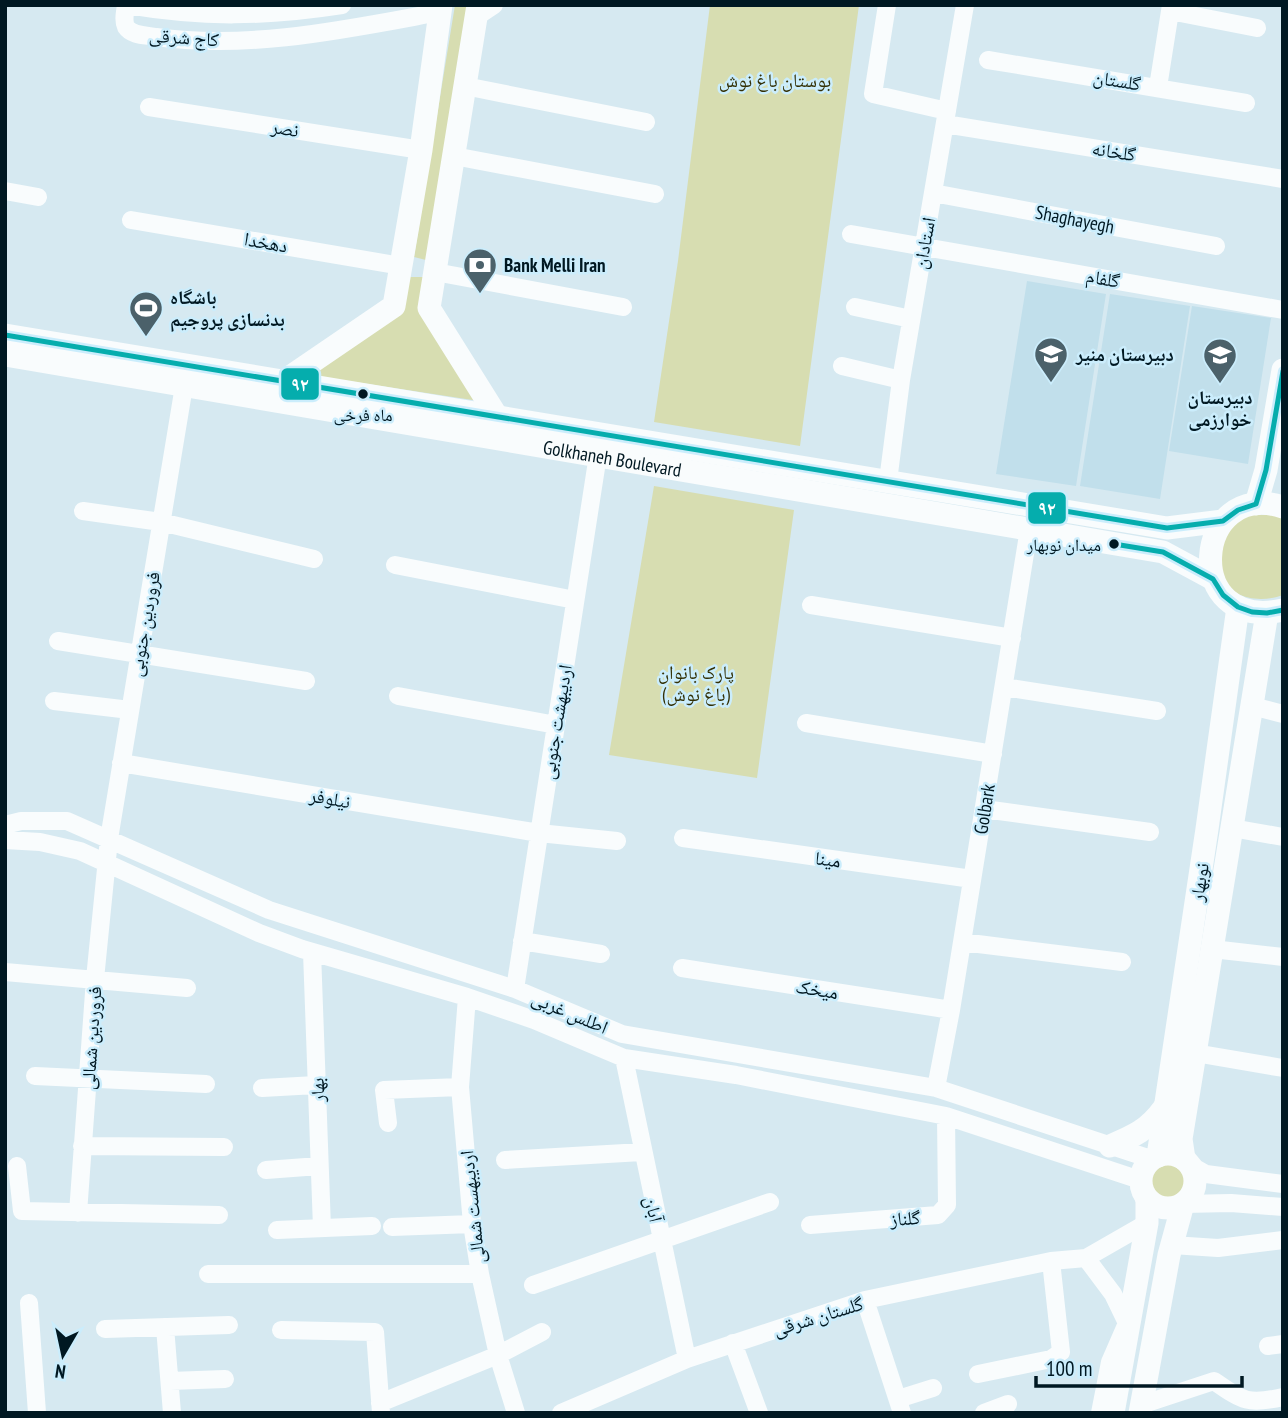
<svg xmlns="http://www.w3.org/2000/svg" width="1288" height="1418" font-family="'PT Sans Narrow','Noto Naskh Arabic',sans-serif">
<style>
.built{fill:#c1dfeb}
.green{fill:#d7ddb1}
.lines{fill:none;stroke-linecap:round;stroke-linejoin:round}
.minor{stroke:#f9fcfd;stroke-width:18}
.major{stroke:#f9fcfd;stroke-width:23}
.bus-1-casing{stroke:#cbedfc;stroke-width:10}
.bus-1{stroke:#05adad;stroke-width:5}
.bus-dot{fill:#001822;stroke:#cbedfc;stroke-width:2.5}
.labels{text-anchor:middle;stroke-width:5;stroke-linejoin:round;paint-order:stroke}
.bus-label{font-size:17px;fill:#001822;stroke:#cbedfc}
.street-label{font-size:19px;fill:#001822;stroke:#cbedfc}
.park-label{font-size:19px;fill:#333005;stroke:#cbedfc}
.poi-label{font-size:19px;font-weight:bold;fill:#001822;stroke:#cbedfc;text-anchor:start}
.line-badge{stroke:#cbedfc;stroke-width:2.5}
.badge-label{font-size:19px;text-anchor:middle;font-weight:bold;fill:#fff}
</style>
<rect width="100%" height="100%" fill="#d6e9f1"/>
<path class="built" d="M1027,281L1106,294L1076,486L996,474Z
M1110,294L1190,306L1160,499L1080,486Z
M1192,306L1271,318L1248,464L1169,451Z"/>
<path class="green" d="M455,5H467L426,260L414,257Z
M710,5H859L800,446L654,422L678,261Z
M409,277H427L479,401L309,375Z
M654,486L794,510L757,778L609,755Z
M1248,515H1277L1283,519V595C1261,603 1230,600 1221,574C1220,570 1220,563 1220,558C1219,548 1219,539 1226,531C1231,525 1241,520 1248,515Z
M1149 1182a19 19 0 1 1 38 0a19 19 0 1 1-38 0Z"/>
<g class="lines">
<path class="minor" d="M342,5C264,17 203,18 126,5C125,12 123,21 126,27C132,36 146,35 156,37C251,50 347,29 440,12
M887,5L873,94L947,111
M1170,11L1257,28
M476,17L494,5
M988,60L1246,103
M465,86L646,122
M1158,87L1171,5
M149,107L421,150
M945,124L1283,179
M454,156L655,194
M5,191L38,197
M933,193L1216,246
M131,220L401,266
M851,234L1283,310
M435,272L623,307
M855,307L911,319
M842,366L901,380
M888,481L901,380L965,5
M83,511L161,522L314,559
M395,565L575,600
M811,605L1012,638
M58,641L306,681
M1004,687L1157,711
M398,696L556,725
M54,701L130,710
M1252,706L1283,714
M806,723L993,754
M121,763L539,833L617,841
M984,809L1150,832
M5,825L21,821H67L269,910L515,989L622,1034L936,1088L1151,1159
M1232,828L1283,837
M683,838L972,879
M5,840L40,842L80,851L259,933L302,949L467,997L534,1020L624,1058L736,1075L946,1116L1140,1180
M522,941L601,954
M962,942L1122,962
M1212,949L1283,957
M312,952L322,1228
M682,968L951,1010
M5,972L187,988
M515,989L598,455
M467,997L460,1087L472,1224L480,1274L498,1355L516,1413
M1195,1053L1283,1068
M624,1058L687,1359
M35,1076L206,1084
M262,1088L316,1085
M936,1088L951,1010L1029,529
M388,1123L384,1090L460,1087
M82,1146L224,1147
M505,1160L642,1152
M1190,1165L1206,1174L1283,1184
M17,1166L22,1211L219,1215
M266,1170L319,1166
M1183,1204L1231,1203L1283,1207
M78,1213L95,979L109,839L184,386
M810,1225L938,1215L947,1205L946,1116
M392,1227L472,1224
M277,1230L372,1226
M1172,1245L1218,1248L1283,1240
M1086,1258L1113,1294L1127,1323L1110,1362L1100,1413
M208,1274H480
M533,1285L770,1202
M865,1300L902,1413
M29,1303L37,1413
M165,1327L172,1413
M105,1329L229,1325
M281,1330L375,1332L381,1413
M733,1343L759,1413
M1268,1346L1283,1344
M978,1374L1051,1359L1061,1352L1051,1261
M170,1381L225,1379
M898,1399L933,1388
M380,1403L498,1355L542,1332
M561,1413L687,1359L865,1300L1051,1261L1086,1258L1147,1223
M984,1413L1008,1404
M1144,1413L1141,1405L1214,1381C1243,1401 1248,1405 1283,1397"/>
<g class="major">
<path d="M478,5L429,308L496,415"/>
<path d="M5,335L1167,528L1223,521"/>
<path id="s1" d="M5,355L1163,552L1213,579"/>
<path d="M284,381L394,306L421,150L441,5"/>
<path d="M1256,504L1266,470L1283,370"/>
<path d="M1283,507C1193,478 1180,633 1283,610"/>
<path d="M1110,1146C1134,1136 1148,1130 1164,1108"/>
<circle cx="1168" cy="1181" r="27"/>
<path d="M1158,1156L1207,829L1238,607"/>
<path d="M1184,1159L1181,1139L1267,613"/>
<path d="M1113,1413L1147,1223V1200"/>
<path d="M1140,1413L1169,1255L1183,1204"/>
</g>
<g class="bus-1-casing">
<path id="bus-1" d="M5,335L1167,528L1223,521L1238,510L1256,504L1266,470L1283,371
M1114,544L1163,552L1213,579L1223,595L1238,607L1252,612L1267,613L1283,610"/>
</g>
<use href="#bus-1" class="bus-1"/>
</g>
<defs>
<g id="bank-pin" transform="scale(1.75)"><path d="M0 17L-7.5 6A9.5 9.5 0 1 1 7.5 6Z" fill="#4b616a" stroke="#cbedfc"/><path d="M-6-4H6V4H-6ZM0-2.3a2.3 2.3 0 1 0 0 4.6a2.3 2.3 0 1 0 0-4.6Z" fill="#fff"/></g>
<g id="stadium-pin" transform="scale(1.75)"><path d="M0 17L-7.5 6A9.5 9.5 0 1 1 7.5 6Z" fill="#4b616a" stroke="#cbedfc"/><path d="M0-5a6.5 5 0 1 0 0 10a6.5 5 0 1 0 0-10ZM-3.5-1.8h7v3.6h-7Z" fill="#fff"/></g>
<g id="school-pin" transform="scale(1.75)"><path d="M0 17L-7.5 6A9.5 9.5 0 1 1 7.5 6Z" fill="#4b616a" stroke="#cbedfc"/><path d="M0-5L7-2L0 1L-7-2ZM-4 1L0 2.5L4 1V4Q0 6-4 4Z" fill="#fff"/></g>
</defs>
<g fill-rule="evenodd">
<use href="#bank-pin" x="480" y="265"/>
<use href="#stadium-pin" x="146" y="308"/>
<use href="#school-pin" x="1051" y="354"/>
<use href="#school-pin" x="1220" y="355"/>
</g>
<g class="bus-dot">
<circle cx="363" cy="394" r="6"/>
<circle cx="1114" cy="544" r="6"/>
</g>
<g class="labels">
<g class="bus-label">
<text x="363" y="421">ماه فرخی</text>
<text x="1101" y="551" text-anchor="end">میدان نوبهار</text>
</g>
<g class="street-label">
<text transform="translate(184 37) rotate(4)" y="7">کاج شرقی</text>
<text transform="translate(1117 80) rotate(9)" y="7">گلستان</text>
<text transform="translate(285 128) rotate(9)" y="7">نصر</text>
<text transform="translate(1114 151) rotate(9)" y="7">گلخانه</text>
<text transform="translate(1075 219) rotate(11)" y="7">Shaghayegh</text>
<text transform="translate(266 242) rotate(10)" y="7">دهخدا</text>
<text transform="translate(924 243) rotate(-80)" y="7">استادان</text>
<text transform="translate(1103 278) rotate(10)" y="7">گلفام</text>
<text dy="7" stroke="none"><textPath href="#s1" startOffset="616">Golkhaneh Boulevard</textPath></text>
<text transform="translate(144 624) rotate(-80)" y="7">فروردین جنوبی</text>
<text transform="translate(556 722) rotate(-81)" y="7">اردیبهشت جنوبی</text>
<text transform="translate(330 798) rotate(10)" y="7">نیلوفر</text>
<text transform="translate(984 809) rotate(-81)" y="7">Golbark</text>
<text transform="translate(828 859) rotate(8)" y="7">مینا</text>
<text transform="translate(1199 882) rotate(-81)" y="7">نوبهار</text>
<text transform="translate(817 989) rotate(9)" y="7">میخک</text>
<text transform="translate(570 1012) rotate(23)" y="7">اطلس غربی</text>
<text transform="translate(91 1038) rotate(-86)" y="7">فروردین شمالی</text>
<text transform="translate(317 1090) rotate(-92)" y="7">بهار</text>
<text transform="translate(472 1207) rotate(-96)" y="7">اردیبهست شمالی</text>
<text transform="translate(654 1209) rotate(77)" y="7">آبان</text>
<text transform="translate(905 1218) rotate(-4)" y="7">گلناز</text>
<text transform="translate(818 1316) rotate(-17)" y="7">گلستان شرقی</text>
</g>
<g class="park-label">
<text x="775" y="87">بوستان باغ نوش</text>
<text x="696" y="679">پارک بانوان<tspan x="696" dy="22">(باغ نوش)</tspan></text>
</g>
<g class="poi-label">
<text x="504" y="272">Bank Melli Iran</text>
<text x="170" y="304">باشگاه<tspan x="170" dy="22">بدنسازی پروجیم</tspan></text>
<text x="1076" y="361">دبیرستان منیر</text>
<text x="1220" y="404" text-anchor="middle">دبیرستان<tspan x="1220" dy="22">خوارزمی</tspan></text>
</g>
</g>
<g class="line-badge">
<rect x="280" y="367" width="40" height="34" rx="7" fill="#05adad"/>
<rect x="1027" y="491" width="40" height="34" rx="7" fill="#05adad"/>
</g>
<g class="badge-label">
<text x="300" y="391">۹۲</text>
<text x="1047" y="515">۹۲</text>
</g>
<rect width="1288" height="1418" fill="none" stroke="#001822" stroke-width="14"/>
<g transform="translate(63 1355) rotate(189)" stroke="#cbedfc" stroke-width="5" paint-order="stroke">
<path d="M0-5L12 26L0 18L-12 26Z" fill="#001822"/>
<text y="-10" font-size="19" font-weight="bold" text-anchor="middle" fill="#001822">N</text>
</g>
<path d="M1036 1376v10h206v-10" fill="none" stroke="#001822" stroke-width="3.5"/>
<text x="1046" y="1376" font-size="21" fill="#001822" stroke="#cbedfc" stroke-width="5" paint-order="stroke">100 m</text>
</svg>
